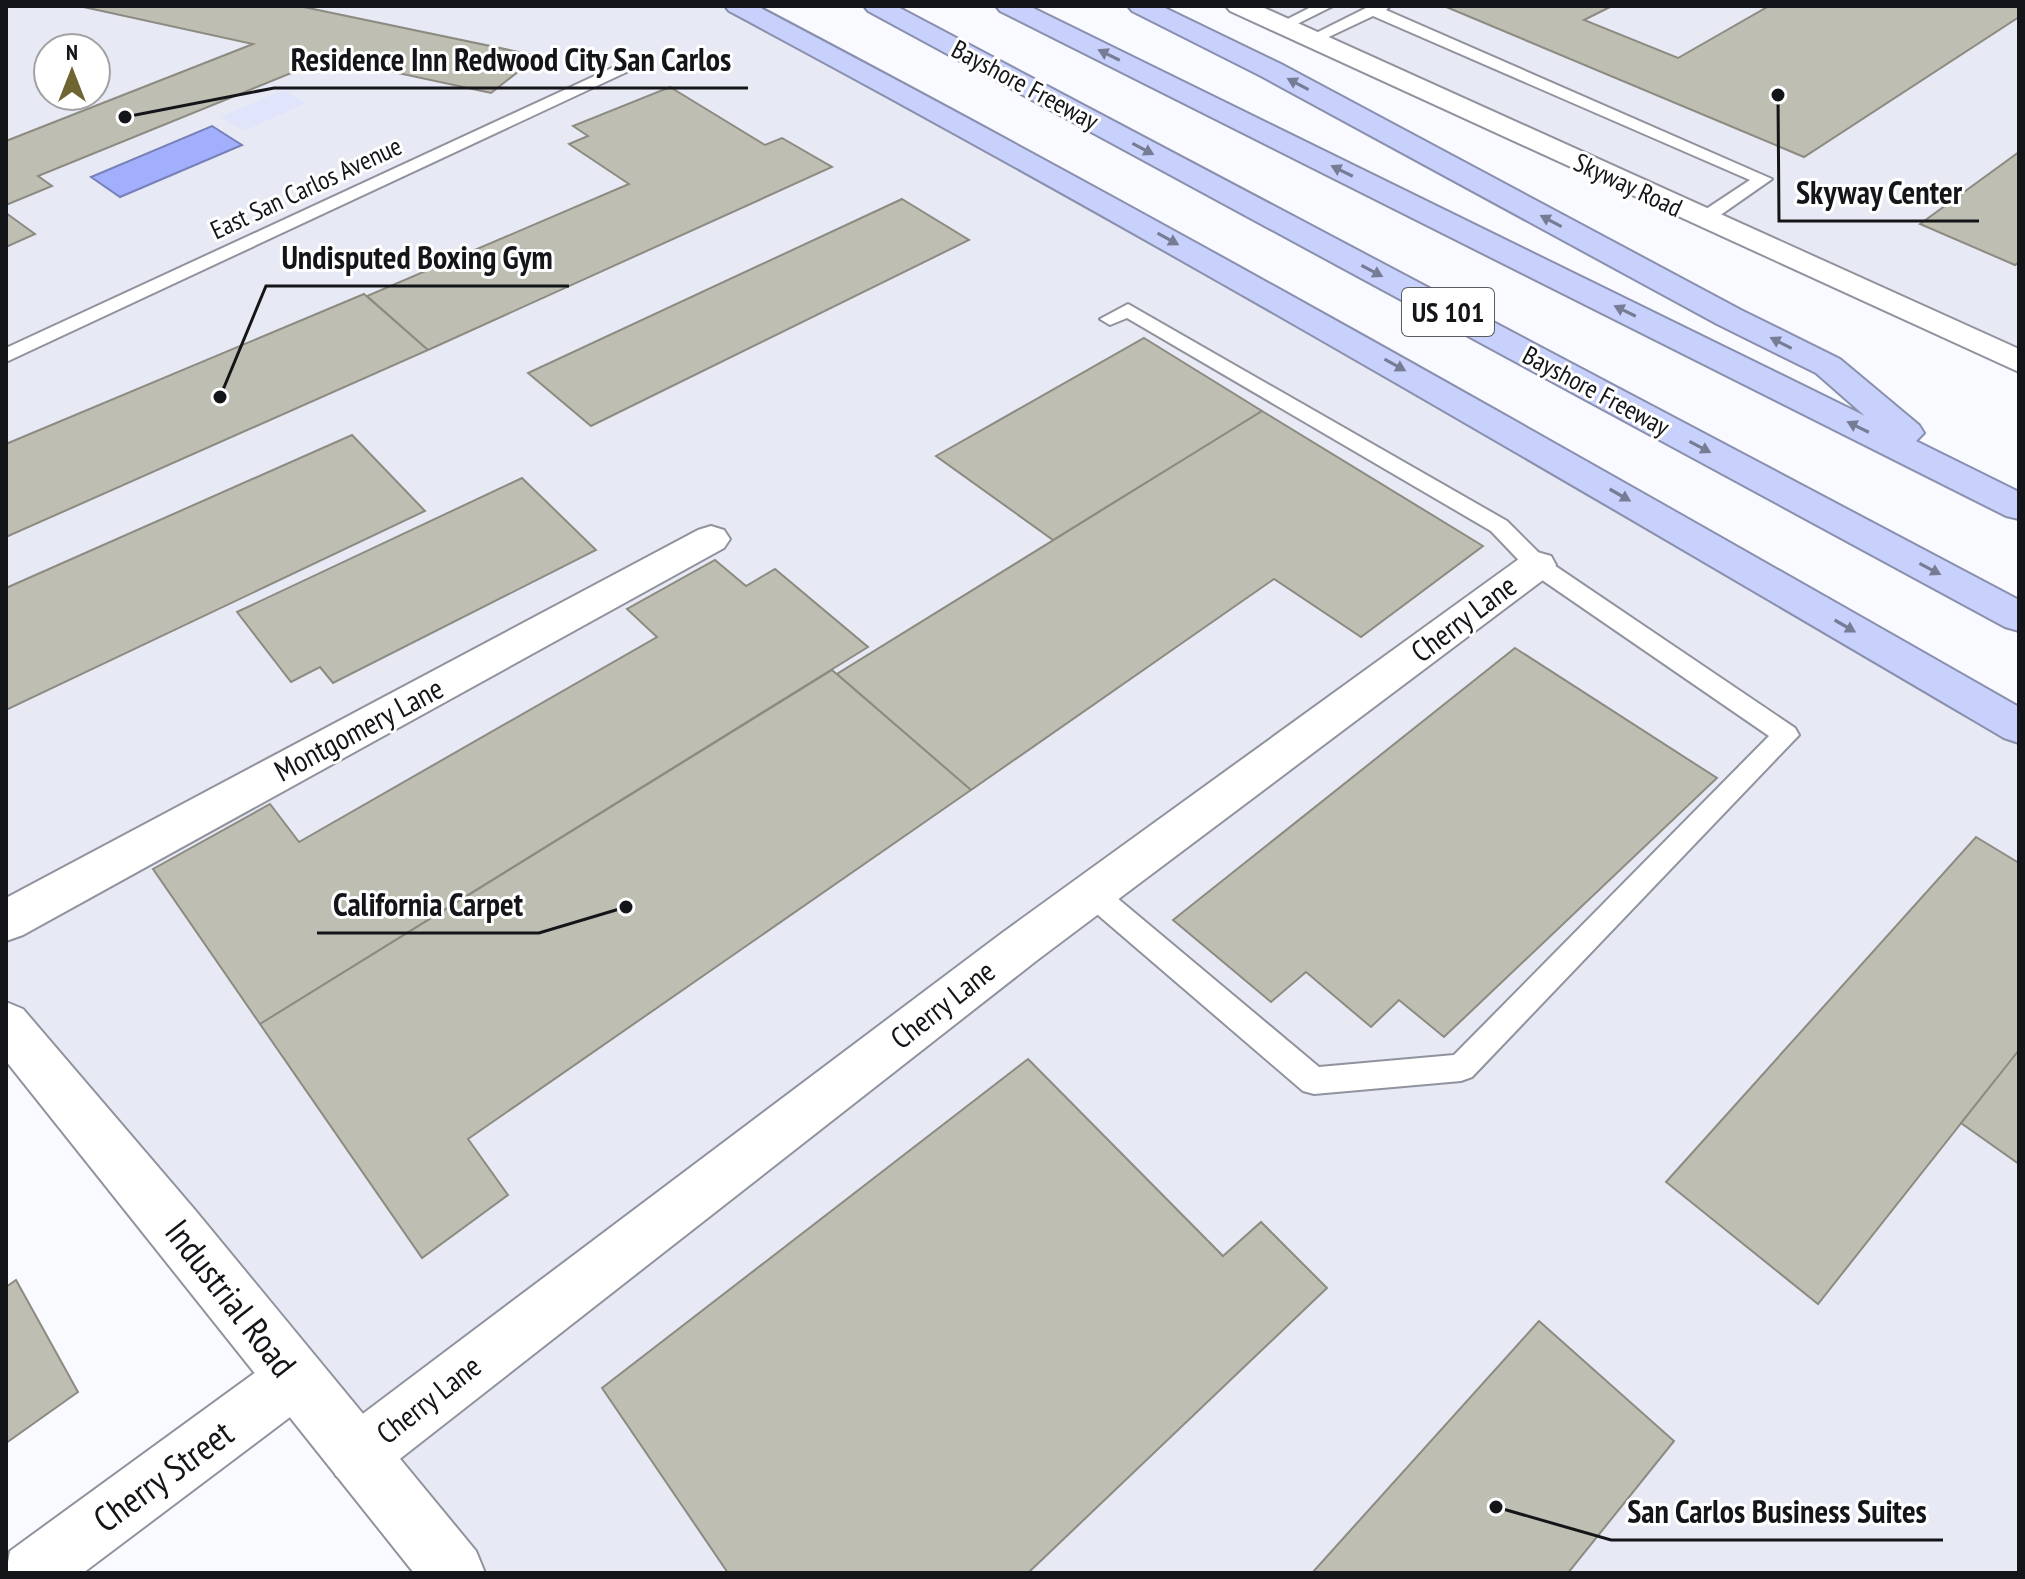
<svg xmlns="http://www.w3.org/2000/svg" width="2025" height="1579" font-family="'PT Sans Narrow',sans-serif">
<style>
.built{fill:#e7eaf5;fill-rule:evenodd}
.green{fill:#e0e5fb}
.water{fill:#a1affc;stroke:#7781b8;stroke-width:2}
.building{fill:#bfbeb2;stroke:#8d8b81;stroke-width:2}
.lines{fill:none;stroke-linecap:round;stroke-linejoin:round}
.lane-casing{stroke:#90939d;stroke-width:4}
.street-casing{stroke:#90939d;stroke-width:4}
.secondary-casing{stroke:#90939d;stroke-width:4}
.highway-casing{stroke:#898fac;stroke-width:4}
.lane{fill:#fff;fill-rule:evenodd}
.street{fill:#fff;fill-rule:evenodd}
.secondary{fill:#fff;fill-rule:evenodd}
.highway{fill:#c8d1fb;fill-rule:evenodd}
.oneway{fill:#777c95}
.labels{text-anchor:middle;stroke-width:6;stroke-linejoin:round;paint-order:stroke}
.far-street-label{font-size:26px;fill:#141519;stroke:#fff}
.shield{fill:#fff;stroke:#5a5b5e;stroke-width:2}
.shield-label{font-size:28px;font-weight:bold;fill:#141519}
.street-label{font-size:30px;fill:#141519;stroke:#fff}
.near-street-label{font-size:36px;fill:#141519;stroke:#fff}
.leader{fill:none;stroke:#141519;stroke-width:3}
.callout-dot{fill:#141519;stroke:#fff;stroke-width:3}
.callout-label{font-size:32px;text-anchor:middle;font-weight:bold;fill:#141519;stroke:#fff;stroke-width:6;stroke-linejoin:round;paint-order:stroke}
</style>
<rect width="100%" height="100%" fill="#f9faff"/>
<path class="built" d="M6,6H738L2019,727V1573H454L6,1024ZM48,48H96V96H48Z
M1262,6H2019V347Z"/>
<path class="green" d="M283,90L307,103L244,131L220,117Z"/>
<path class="water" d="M212,126L242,145L120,197L91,177Z"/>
<path class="building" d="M79,6H299L538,56L491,93L328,58L38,176L52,186L6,205V141L253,44Z
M1444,6H1612L1584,20L1678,58L1769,6H2019V17L1804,157Z
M670,87L765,145L782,138L832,167L428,350L367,296L629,184L569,144L588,136L573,126Z
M2019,152V262L2015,265L1920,224Z
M902,199L969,240L591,426L528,373Z
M6,213L35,234L6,247Z
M364,294L428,350L6,537V444Z
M1144,338L1262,411L1053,540L936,456Z
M1262,411L1483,546L1361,637L1274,579L971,790L837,674Z
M352,435L425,511L6,710V588Z
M522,478L596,550L333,683L320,667L291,682L237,612Z
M715,560L746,586L775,569L868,647L260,1024L153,869L270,804L299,842L657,637L627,609Z
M1515,648L1717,778L1444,1037L1399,1000L1371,1027L1306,972L1271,1002L1173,920Z
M832,670L971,790L468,1139L508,1195L422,1258L260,1024Z
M1976,837L2019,863V1050L1818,1304L1666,1182Z
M2019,1050V1164L1961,1123Z
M1028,1059L1223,1256L1261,1222L1327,1288L1028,1573H728L602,1388Z
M16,1280L78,1392L6,1443V1287Z
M1539,1321L1674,1441L1568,1573H1312Z"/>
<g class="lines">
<g class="lane-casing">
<path id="lane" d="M1313,6H1333L1287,29H1277L1274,26Z
M1390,6L1386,10L1772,179L1709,223H1697L1694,219L1697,215L1750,180L1373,16L1318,42H1306L1304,39L1368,7Z
M627,61L633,63V69L6,362V348Z
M1128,304L1507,521L1545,559L1795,728L1799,735L1472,1077L1461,1081L1314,1094L1303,1091L1084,903L1080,895L1084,887L1094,884L1104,887L1319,1067L1454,1055L1769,736L1529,571L1491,531L1127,318L1110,325L1100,319Z"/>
</g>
<g class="street-casing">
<path id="street" d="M711,526L724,530L730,539L724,548L23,935L6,941V898L698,530Z
M1537,552L1551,556L1556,565L1551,574L1036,961L378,1476L357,1485L336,1476L327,1455L336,1434L1002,933L1523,556Z
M294,1350L314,1359L323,1379L314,1399L83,1573H6L10,1551L274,1359Z"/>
</g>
<g class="secondary-casing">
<path id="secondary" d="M1226,6H1260L2019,349V372L1230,11Z
M6,1002L23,1009L195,1210L476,1551L485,1573H414L6,1061Z"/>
</g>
<g class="highway-casing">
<path id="highway" d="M725,6H757C1183,230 1601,469 2019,707V743L2004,738C1582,490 1161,242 729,11Z
M864,6H896L2019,600V631L2005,627L868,11Z
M996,6H1029L1865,416L1816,373L1717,324L1261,76L1132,11L1128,6H1161L1281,64L1741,310L1840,359L1919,425L1924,433L1916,441L2019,492V519L2006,516L1000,11Z"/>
</g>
<use href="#lane" class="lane"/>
<use href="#street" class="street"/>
<use href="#secondary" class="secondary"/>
<use href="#highway" class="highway"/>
</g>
<defs><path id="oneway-solid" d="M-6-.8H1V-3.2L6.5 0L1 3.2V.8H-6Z" transform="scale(2)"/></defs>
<g class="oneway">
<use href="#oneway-solid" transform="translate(1109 55) rotate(-154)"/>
<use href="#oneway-solid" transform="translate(1298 84) rotate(-152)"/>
<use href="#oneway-solid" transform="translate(1143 149) rotate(28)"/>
<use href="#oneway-solid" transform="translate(1342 171) rotate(-154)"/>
<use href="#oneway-solid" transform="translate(1551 221) rotate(-152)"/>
<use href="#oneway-solid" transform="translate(1168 239) rotate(29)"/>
<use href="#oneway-solid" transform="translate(1372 271) rotate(28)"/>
<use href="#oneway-solid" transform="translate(1625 311) rotate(-154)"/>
<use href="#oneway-solid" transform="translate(1781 343) rotate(-153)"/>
<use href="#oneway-solid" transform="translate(1395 365) rotate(29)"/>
<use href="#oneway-solid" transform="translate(1858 427) rotate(-154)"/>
<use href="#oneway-solid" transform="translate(1700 447) rotate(28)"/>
<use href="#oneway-solid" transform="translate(1620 495) rotate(30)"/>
<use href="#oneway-solid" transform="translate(1930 569) rotate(28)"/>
<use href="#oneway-solid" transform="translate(1845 626) rotate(30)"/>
</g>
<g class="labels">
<g class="far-street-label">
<text transform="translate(1025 85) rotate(28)" y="9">Bayshore Freeway</text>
<text transform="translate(1628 185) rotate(25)" y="9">Skyway Road</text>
<text transform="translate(306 188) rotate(-25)" y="9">East San Carlos Avenue</text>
<text transform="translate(1596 391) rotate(28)" y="9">Bayshore Freeway</text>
</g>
<rect class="shield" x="1402" y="288" width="92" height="48" rx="6"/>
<g class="shield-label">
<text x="1448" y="322">US 101</text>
</g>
<g class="street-label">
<text transform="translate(1464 619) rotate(-37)" y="10">Cherry Lane</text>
<text transform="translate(359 730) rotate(-28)" y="10">Montgomery Lane</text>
<text transform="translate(943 1005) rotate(-38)" y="10">Cherry Lane</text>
<text transform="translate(429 1400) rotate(-38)" y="10">Cherry Lane</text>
</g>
<g class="near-street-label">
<text transform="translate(231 1298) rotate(52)" y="13">Industrial Road</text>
<text transform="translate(163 1476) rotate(-36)" y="13">Cherry Street</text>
</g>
</g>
<path class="leader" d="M125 117L274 88H748M1778 95L1779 221H1979M220 397L266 286H569M626 907L539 933H317M1496 1507L1611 1540H1943"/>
<g class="callout-dot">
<circle cx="125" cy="117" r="8"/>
<circle cx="1778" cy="95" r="8"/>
<circle cx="220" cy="397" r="8"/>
<circle cx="626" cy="907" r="8"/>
<circle cx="1496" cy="1507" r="8"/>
</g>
<g class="callout-label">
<text x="511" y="71">Residence Inn Redwood City San Carlos</text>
<text x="1879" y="204">Skyway Center</text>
<text x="417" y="269">Undisputed Boxing Gym</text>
<text x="428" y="916">California Carpet</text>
<text x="1777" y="1523">San Carlos Business Suites</text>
</g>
<rect width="2025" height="1579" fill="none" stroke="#141519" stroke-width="16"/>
<g transform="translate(72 72)"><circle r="38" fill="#ffffff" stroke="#a1a1a3" stroke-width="2"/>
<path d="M0-6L14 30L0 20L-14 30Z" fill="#6f6532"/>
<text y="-12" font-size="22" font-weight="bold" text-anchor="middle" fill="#141519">N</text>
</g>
</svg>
